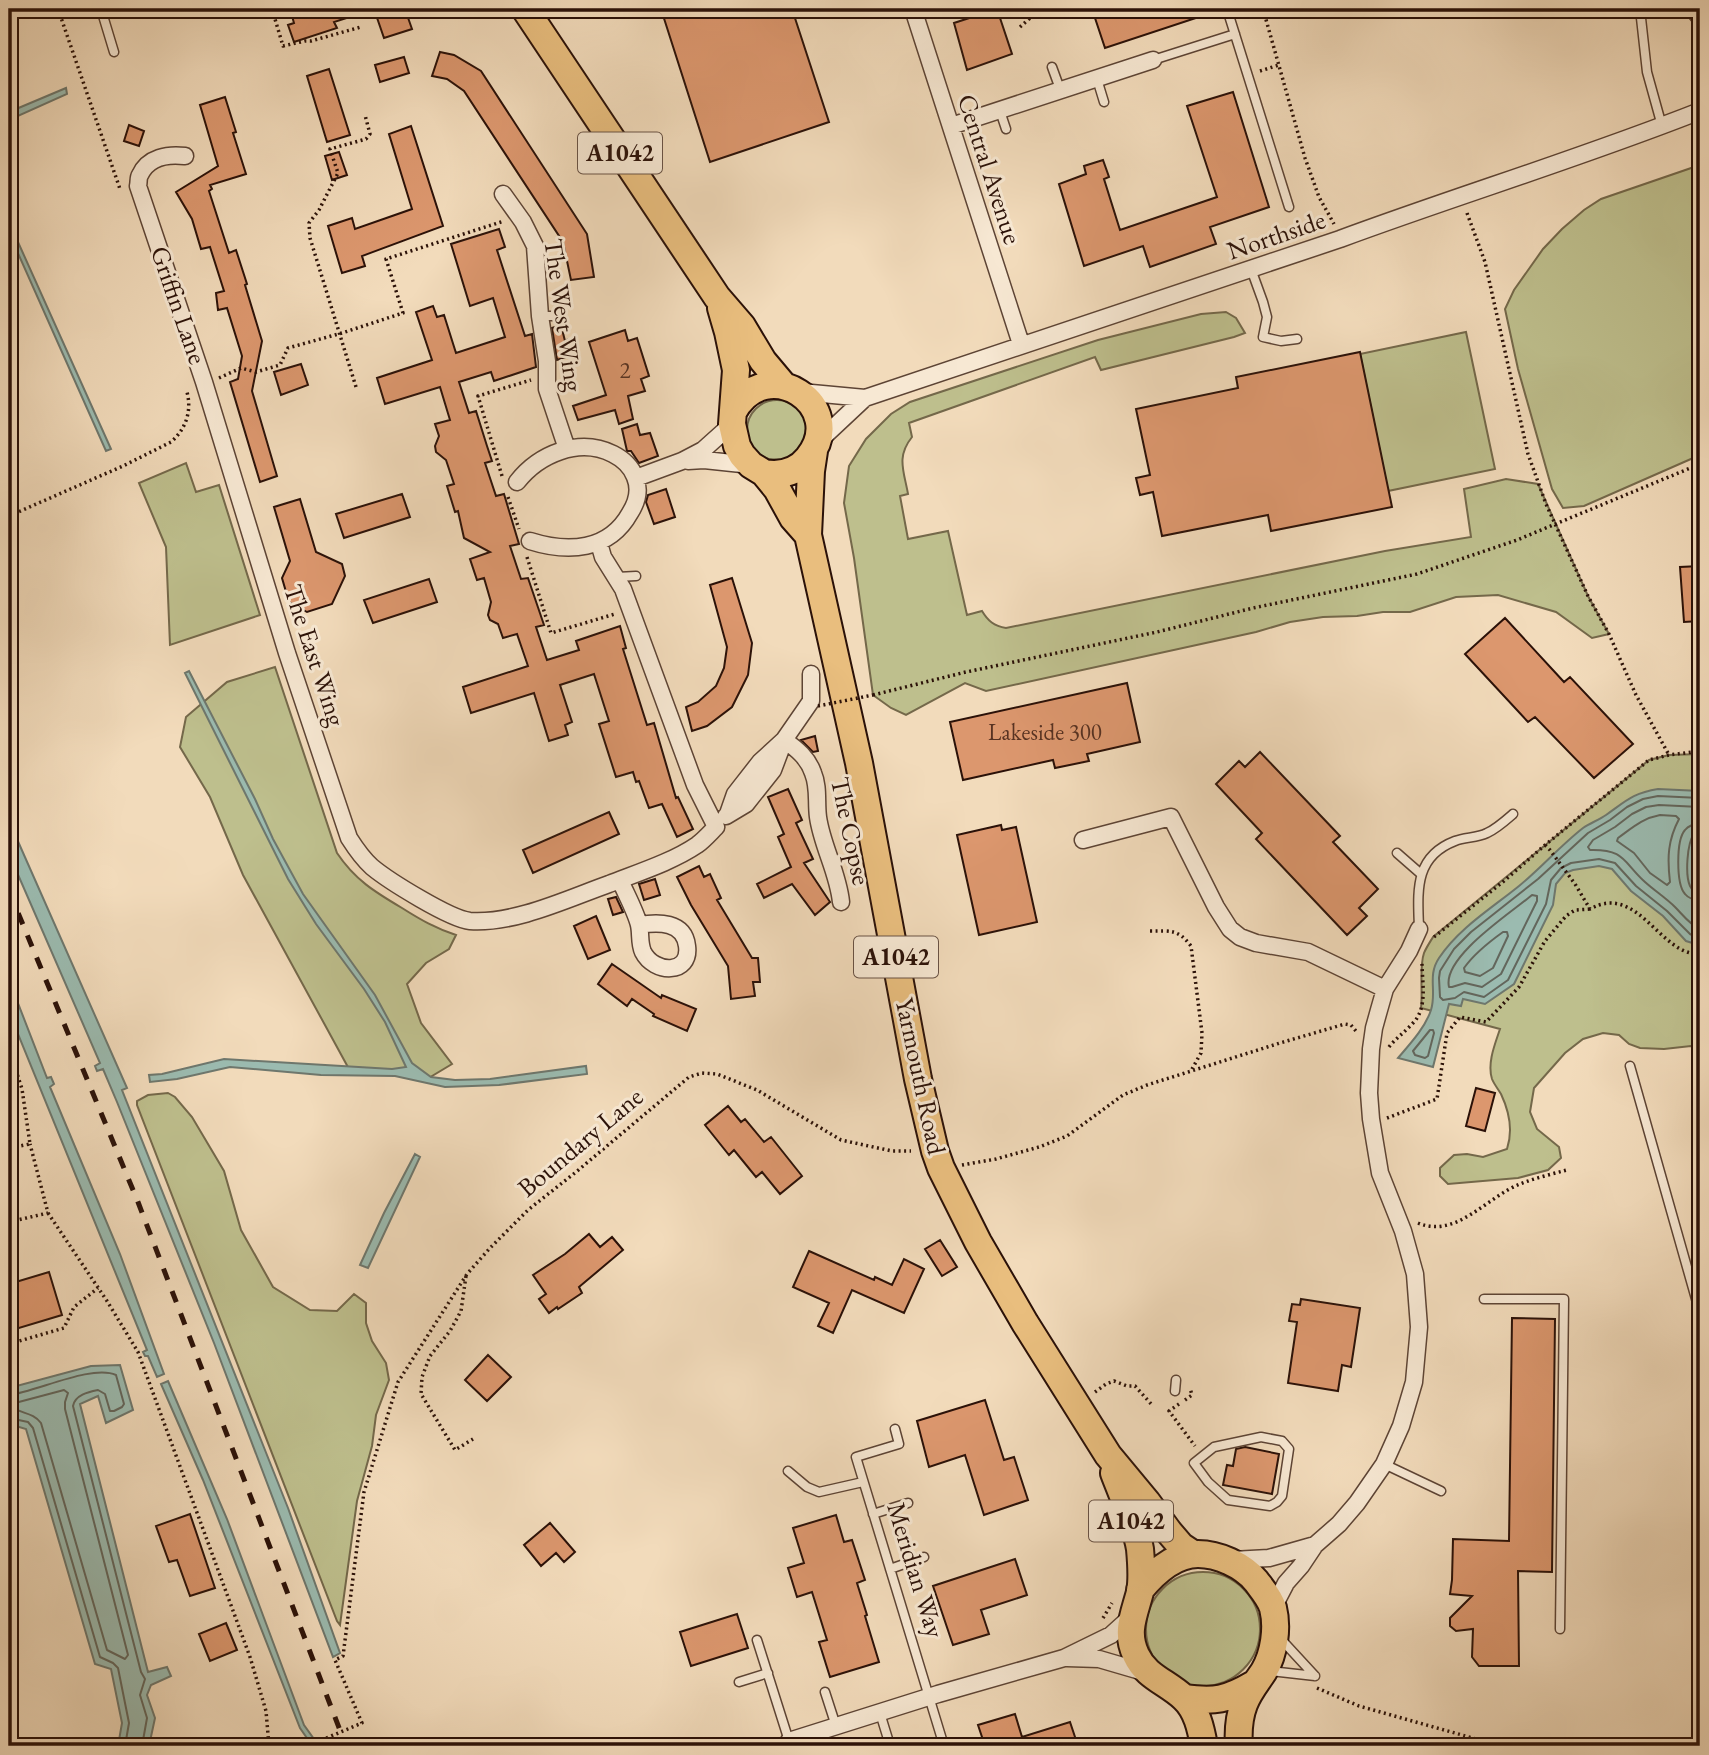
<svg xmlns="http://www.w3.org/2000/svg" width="1709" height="1755" font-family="'EB Garamond',serif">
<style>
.green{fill:#bebf8d;stroke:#74684a;stroke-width:2}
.water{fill:#9bbbb0;stroke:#6e776d;stroke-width:2}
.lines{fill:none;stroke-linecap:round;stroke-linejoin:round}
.shore{stroke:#63665c;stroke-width:2}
.building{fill:#dc976e;stroke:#2b1108;stroke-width:2}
.service-casing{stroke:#5d4435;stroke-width:11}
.minor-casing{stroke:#5d4435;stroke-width:19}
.trunk-casing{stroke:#2b1108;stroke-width:30}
.path{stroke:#2b1108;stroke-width:3.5;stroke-dasharray:2 3.5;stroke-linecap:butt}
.service{stroke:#f7e8d3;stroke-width:8}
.minor{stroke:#f7e8d3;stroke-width:16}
.trunk{stroke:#e9be7e;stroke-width:26}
.rail{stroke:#2b1108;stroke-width:5;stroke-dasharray:12 12;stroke-linecap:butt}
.path-bridge{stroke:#2b1108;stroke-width:3.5;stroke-dasharray:2 3.5;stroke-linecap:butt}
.labels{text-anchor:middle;stroke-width:6;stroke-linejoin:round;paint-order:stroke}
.number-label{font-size:23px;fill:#573222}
.shield{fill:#f7e8d3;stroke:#685245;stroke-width:2}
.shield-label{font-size:24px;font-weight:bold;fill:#2b1108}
.street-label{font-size:26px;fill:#2b1108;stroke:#f7e8d3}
</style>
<rect width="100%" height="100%" fill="#f2dbbb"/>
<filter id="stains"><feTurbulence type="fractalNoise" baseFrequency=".00286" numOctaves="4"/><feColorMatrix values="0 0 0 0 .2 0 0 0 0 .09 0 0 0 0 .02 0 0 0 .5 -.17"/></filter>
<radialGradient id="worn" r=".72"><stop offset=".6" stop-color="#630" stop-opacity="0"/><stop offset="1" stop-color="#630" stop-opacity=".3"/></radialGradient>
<path class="green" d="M1700,165V455L1584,506L1563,508L1552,489L1518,369L1505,309L1514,290L1543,249L1562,229L1584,210L1601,199Z
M1226,312L1236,318L1245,333L1234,337L1101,370L1095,357L909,423L912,437C896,457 904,471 908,494L900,496L908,539L948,531L967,615L982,611C988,621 994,626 1006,628L1385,551L1471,537L1464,489L1506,479L1538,484L1588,596L1609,634L1592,638L1556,612L1498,595L1456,597L1410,612H1383L1357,616L1323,617L1290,622L1256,632L986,691L965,683L906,715L891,708L873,695L854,558L844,503L849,466L866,439L891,414L910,402L1098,340L1201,314Z
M1466,332L1495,469L1388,491L1360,354Z
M747 430a30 30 0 1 1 60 0a30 30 0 1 1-60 0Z
M186,463L196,492L219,485L260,615L170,645L166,547L139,483Z
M275,667L337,853C355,880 375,892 402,908C421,920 435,928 456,935L449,949L426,963L407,984L421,1023L452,1064L427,1079L349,1069L243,875L210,797L180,747L186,717L227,682Z
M1700,754V1048L1691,1046L1664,1049L1640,1048L1629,1044L1619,1035L1603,1033L1583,1039L1565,1053L1534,1088L1530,1112L1537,1129L1559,1147L1561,1158L1548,1170L1518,1178L1448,1184L1440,1176V1168L1454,1155L1467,1154L1483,1157L1507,1149C1513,1131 1509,1111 1501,1094C1498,1089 1494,1084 1492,1079C1487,1063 1495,1044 1500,1029L1421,1008C1423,992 1419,967 1424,953C1426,948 1430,942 1433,937L1649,760L1669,755Z
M168,1093L175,1097L192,1117L224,1171L241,1230L273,1287L310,1310L337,1311L354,1294L366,1303V1323L372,1341L386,1363L389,1380L376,1415L372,1446L357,1501L340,1625L337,1621L137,1105V1101L148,1095Z
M1146 1629a57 57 0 1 1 114 0a57 57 0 1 1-114 0Z"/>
<path class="water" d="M66,88L67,94L9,120V112Z
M9,222L111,449L106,451L9,233Z
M189,671L255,799L273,839L303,894L375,995L412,1063L431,1077L455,1080L490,1079L586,1066L587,1074L499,1085L445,1087L395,1076L321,1075L230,1067L177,1079L150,1082L149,1075L162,1074L224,1059L392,1069L406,1067L385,1022L364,989L316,924L288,879L185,673Z
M1658,789L1700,791V828L1695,846V865L1700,899V945H1699L1686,941L1663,916L1631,891L1612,869L1599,866L1573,870L1565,873L1556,884L1553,905L1514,984L1485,1004L1463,999L1461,1006L1449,1004L1433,1067L1398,1058C1410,1044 1425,1028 1431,1010C1437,991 1427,976 1439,958C1459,928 1492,908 1519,886C1541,868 1560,846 1583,828C1590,823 1599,820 1606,815C1626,801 1633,793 1658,789Z
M9,821L127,1088L122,1090L288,1508L340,1653L333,1657L214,1343L117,1102L103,1069L97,1071L95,1066L100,1063L9,854Z
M9,980L47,1078L51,1077L54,1084L50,1087L120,1254L164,1374L157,1377L148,1356H145L143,1352L147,1350L9,1012Z
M415,1154L420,1157L368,1268L360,1265L384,1213Z
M120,1365L133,1410L106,1423L98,1396L80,1404L148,1672L167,1667L171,1676L151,1685L147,1695L155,1718L149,1746H118L122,1723L111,1669L95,1664L26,1429L9,1424V1388L91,1366Z
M168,1381L227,1519L304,1725L314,1739L309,1741L300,1728L203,1480L161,1384Z"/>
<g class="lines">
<path class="shore" d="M1700,798L1658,796L1643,799L1627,807L1610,820L1588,833L1538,879L1471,932L1454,949L1440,971L1439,978L1440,997L1443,1000L1455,998L1464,992L1484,997L1508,980L1546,904L1551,880L1561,868L1571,863L1599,859L1615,863L1636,886L1667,911L1690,934L1700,939
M1700,807L1659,805L1646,807L1632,814L1615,827L1593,840L1588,847L1590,850C1625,849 1623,862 1645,882C1655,891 1666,898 1675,907C1683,915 1690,925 1700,929
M1660,815L1676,816L1679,819C1668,840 1667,857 1670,882L1667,885L1650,873L1634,853L1617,841L1618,838C1632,828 1643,818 1660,815Z
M1700,824C1694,824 1689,825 1685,830C1676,840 1676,884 1685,894C1689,899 1694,900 1700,900
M1700,833L1694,834C1687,843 1685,875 1690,886C1693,892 1695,891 1700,891
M1532,895L1537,896V901L1501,974L1482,987L1465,983L1452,987H1449C1442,957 1511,913 1532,895Z
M1503,932H1507L1508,936L1493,968L1480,976L1465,972L1464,968C1474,954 1489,942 1503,932Z
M1430,1030H1433L1434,1033L1428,1056L1425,1058L1415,1055L1413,1051Z
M64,1390L68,1393L65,1402V1409L128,1655L125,1659L107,1650L41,1423C33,1412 21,1414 12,1407L15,1403Z
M9,1395C36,1392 92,1364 116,1375L124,1404L122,1407L114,1411H110L105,1394L98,1390C88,1392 75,1395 73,1406L141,1672L145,1679L140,1695L147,1718L142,1746
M9,1418L28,1422L33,1428L100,1657L113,1663L118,1668L129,1723L125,1746"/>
</g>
<path class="building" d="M290,9H364L365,12L334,22L337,28L294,42L288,25L294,23Z
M374,9H395L397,15L406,12L412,29L384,38Z
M661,9H792L829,122L710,162Z
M997,9L1012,54L967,70L954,23Z
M1092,9H1214V12L1105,48Z
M440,52L454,55L481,71L587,234L594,277L571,280L563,242L464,91L447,79L432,76Z
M404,57L409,73L380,82L375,65Z
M329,69L350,135L327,142L307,76Z
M1233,92L1269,207L1210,227L1216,244L1150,267L1143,246L1084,266L1059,184L1086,174L1084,166L1103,160L1109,177L1104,179L1120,230L1217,197L1187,106Z
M225,97L236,132L233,133L246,174L210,185L212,189L209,191L229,253L236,250L247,284L245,285L262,341L252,391L277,476L260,482L230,382L238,379L242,356L227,308L218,310L216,293L224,291L210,247L201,249L192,219L176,192L218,166L200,105Z
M129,125L144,131L139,146L124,141Z
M411,126L443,226L362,256L365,266L342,273L328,226L352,218L355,229L412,209L389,134Z
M339,152L347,175L332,180L325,156Z
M499,229L505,247L497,250L525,336L532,334L536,367L494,381L491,372L459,382L469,413L476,411L487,446L492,461L485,463L496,496L504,494L519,544L510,546L521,579L528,578L544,625L536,627L547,660L579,650L576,641L620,626L626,648L623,649L647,725L654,723L676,798L678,797L693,829L677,837L662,804L649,808L639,781L636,782L633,772L616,777L599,724L609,721L594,674L560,685L572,722L565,725L568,735L549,741L534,693L471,713L463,687L528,666L517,634L503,638L498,624L490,620L488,615L491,602L484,578L477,580L470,559L490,552L464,538L458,511L455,512L447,486L454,484L446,460L436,452L435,446L439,436L435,424L450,420L440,387L385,404L377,378L432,360L416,312L433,306L437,317L444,315L456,353L505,337L493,298L470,306L451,244Z
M561,325L565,341L567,340L572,355L557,360L552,328Z
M625,330L628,341L637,338L649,376L641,379L645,391L628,396L633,419L619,424L615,410L578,420L573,406L606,395L589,342Z
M1360,352L1392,507L1271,531L1268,515L1162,536L1153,492L1140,495L1136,478L1150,475L1136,409L1238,388L1236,377Z
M301,364L308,385L281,395L274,372Z
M637,424L640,435L650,433L658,456L639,463L631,451H627L622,429Z
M666,489L675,517L654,524L646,502L648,495Z
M402,494L410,517L344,538L336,514Z
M300,499L316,552L342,564L345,576L332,604L307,612L289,602L282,578L290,561L274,507Z
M1700,566V621L1684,622L1680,567Z
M732,578L752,643L748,675L732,707L707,726L692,731L686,707L698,702L716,686L724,668L727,647L710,585Z
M429,579L437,602L373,623L364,600Z
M1505,618L1564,682L1570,677L1633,744L1594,778L1535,717L1528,722L1465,654Z
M1127,683L1140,742L1087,754L1089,761L1055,768L1053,760L963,780L950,722Z
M815,736L818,751L813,752L801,740Z
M1260,752L1340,836L1333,842L1378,889L1359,908L1367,916L1347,935L1256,839L1262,833L1216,784L1239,761L1245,767Z
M788,789L802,820L796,823L813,859L804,863L830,902L815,915L792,884L764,898L757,884L791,867L778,837L784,834L768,797Z
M609,812L619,834L533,873L523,850Z
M1001,825L1002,830L1016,827L1037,922L979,935L957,835Z
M699,866L704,877L710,874L721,898L717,900L752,958H758L760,982H753L755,996L731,999L728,966L691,905L677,877Z
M655,879L660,895L644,900L639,884Z
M616,897L623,912L613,915L608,899Z
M596,916L610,950L588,959L574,926Z
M612,964L661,998L662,995L696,1009L687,1031L653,1016L654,1014L632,999L627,1006L598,984Z
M1476,1088L1495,1093L1485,1131L1466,1126Z
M728,1106L741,1122L745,1119L764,1142L771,1137L802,1176L780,1194L762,1172L756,1177L734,1150L729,1155L705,1125Z
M589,1234L600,1247L612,1237L623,1250L579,1287L582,1293L558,1309L557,1307L549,1313L539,1299L546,1294L533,1275L565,1254Z
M940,1240L957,1267L942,1276L925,1249Z
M809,1251L874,1280L875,1277L892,1285L904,1259L924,1269L904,1313L852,1290L833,1333L818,1326L829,1303L793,1287Z
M49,1272L62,1315L9,1331V1284Z
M1301,1299L1360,1308L1351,1367L1342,1365L1338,1391L1288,1383L1297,1322L1289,1321L1292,1304L1300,1305Z
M1512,1318L1555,1319L1552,1572L1518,1571L1519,1666H1479L1472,1657L1473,1629L1456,1631L1450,1626V1618L1472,1596L1450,1594L1452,1580L1453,1539L1509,1541Z
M488,1355L511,1377L487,1401L465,1380Z
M985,1400L1004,1460L1014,1457L1028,1500L984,1515L965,1455L929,1467L917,1421Z
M1245,1447L1279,1454L1272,1494L1223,1485L1227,1465L1233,1466L1236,1449Z
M190,1514L215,1588L190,1596L177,1560L169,1562L156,1526Z
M836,1515L844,1542L852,1540L865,1580L857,1583L867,1615L865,1616L879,1662L830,1677L819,1642L827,1640L812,1592L797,1597L788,1568L804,1563L793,1528Z
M550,1523L575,1552L564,1562L556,1553L541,1566L524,1545Z
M1015,1559L1027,1595L981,1610L989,1634L953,1645L933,1586Z
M737,1614L748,1648L691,1666L680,1632Z
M226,1623L237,1650L210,1661L199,1634Z
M1015,1714L1022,1737L1070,1722L1078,1746H985L978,1725Z"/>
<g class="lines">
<g class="service-casing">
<path id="service" d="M101,9L114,52
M1227,9L1289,207
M1640,9L1647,72L1662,126
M1688,9L1700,24
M1153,60L1235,34
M1052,67L1060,89
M1097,79L1104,102
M1000,111L1006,129
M1251,269L1263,302L1267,317L1263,337L1281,341L1297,339
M540,316H557
M617,577L636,576
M1397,853L1421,874
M1419,929C1418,893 1413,857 1455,841C1465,837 1477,838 1487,833C1496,829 1505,821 1513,814
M1630,1066L1700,1313
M1484,1299H1564L1560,1629
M1175,1391L1176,1380
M895,1429L899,1444L856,1457L944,1746
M1261,1437L1282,1441L1289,1449L1282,1496L1277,1502L1270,1506L1228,1500L1208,1482L1194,1463L1214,1447Z
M1384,1464L1441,1491
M788,1471L807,1487L819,1492L863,1482
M873,1514L908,1503
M890,1569L924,1557
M1279,1637L1315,1676
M757,1640L789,1741
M1270,1671L1315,1676
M739,1682L768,1673
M825,1692L836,1726
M880,1713L888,1739"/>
</g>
<g class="minor-casing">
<path id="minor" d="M913,9L1021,344
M951,126L1153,60
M185,156C168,154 148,157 140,175C138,178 139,182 138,186L204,382L287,653L349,838C356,849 363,859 372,867C389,881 450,919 470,921C515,924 567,899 609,884C637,873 672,862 697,845C704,840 710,833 716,827L695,785L623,589L603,557L599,543
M503,194L523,222L535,246L540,316L547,361V389L567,449
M801,392L865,398L1340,239C1459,195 1581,158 1700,111
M818,442L865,398
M688,461L704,460L751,465
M636,478L682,461L703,450L732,424
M517,482C539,454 579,437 613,454C623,459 631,466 635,477C640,489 637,502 630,513C609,551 568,553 530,541
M784,740C797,749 808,758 813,773C819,787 816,802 818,817C822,846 838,872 841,902
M728,814L735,794L760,762L784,740L811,701V674
M726,816L746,804L773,770L782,746
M1083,840L1171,817L1216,907L1230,929L1240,937L1256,943L1308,952L1385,989
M620,880C625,892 636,912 639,925C641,934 639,943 643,952C654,974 691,975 687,946C684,921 658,922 639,925
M1232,1560L1269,1558L1315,1545
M1273,1608L1286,1583L1301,1566L1315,1545L1339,1524L1357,1503L1384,1464L1401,1426L1414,1382L1419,1327L1415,1274L1403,1231L1380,1173L1371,1119L1369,1093L1371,1049L1374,1028L1379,1010L1385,989L1409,951L1419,929
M1067,1658L1099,1659L1147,1673
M789,1741L938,1694L1064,1658L1111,1635L1132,1616"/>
</g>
<g class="trunk-casing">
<path id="trunk" d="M525,9L717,297L742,326L763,361L784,386
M721,308L728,332L736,370L732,424L737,446L742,455L751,465L764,473L777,489L793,518L808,535
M733,412C766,351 850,406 808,458C797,472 782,476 764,473
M814,451L811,471L808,535L859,763L918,1079L935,1151L941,1168L978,1242L1025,1323L1108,1455L1147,1502L1169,1532L1181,1546L1193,1554
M1114,1473C1123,1497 1136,1524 1140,1549C1141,1560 1142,1582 1140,1592C1134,1615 1125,1632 1136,1655C1146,1677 1167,1682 1184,1698C1197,1710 1201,1729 1204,1746
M1140,1590C1154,1573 1175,1554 1198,1554C1218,1554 1243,1565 1256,1581C1262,1589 1270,1598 1273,1608C1278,1628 1274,1654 1264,1671C1257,1682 1249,1691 1244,1704C1239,1717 1238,1732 1239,1746
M1184,1698C1215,1702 1227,1700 1254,1684"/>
</g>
<path class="path" d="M58,9L120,189
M272,9L283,46L305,41H311L361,27
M1263,9L1305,158L1319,197L1334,224
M1020,27L1029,19L1035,9
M1260,71L1279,65
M1467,213L1485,262L1528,454L1546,504L1588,596L1609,634L1636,695L1669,755
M219,378L241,368L256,372L280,365L288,348L342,333L403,313L386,259L504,221
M356,387L310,238L309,223L319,210L338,173L330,149L366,139L370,134L365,115
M502,476L478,396L531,380
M508,497L519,529
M9,516L123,466L171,442C186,429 192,411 187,392
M527,557L551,633L615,614
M873,695L966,672L1157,632L1253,608L1417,574L1517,540L1700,464
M1545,845L1550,850L1575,884L1590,909C1638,882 1660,956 1700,954
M1150,931C1171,931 1178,929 1191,946L1202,1033L1201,1053L1192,1069
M1434,937L1504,881L1545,845L1649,760L1669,755L1700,751
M1389,1047C1396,1038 1405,1032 1413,1023C1428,1008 1422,982 1422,963
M9,1049L22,1089L30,1144L9,1148
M1387,1118L1437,1099L1447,1033L1460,1017L1486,1022L1519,987L1545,941L1566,916L1575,910L1590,909
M962,1165L996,1159L1039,1147L1067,1136L1123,1095L1147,1085L1280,1043L1345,1024L1351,1025L1356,1031
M48,1213L107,1301L138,1352L250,1657L266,1711L269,1746
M9,1222L48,1213L30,1144
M1418,1223C1456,1239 1487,1197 1520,1184C1535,1178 1552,1174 1567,1170
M466,1276L461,1311L450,1331L430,1356L422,1377L421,1394L455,1450L473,1439
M9,1344L64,1328L74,1307L98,1288
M1095,1392L1106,1384L1114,1381L1127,1386H1135L1153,1406
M1185,1400L1192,1395L1190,1388
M1179,1404L1169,1411L1195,1446
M1103,1618L1112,1603
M1317,1688L1359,1706L1501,1746
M319,1746L324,1739L362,1723L335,1660L343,1656L364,1492L398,1382L467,1274L490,1248L528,1210L576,1172L689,1077L702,1073L717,1074L757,1090L841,1140L892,1151H911"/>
<use href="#service" class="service"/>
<use href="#minor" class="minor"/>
<use href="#trunk" class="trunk"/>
<path class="rail" d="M9,891L138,1202L346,1746"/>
<path class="path-bridge" d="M818,706L873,695"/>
</g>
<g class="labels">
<g class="number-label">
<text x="625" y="378">2</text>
<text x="1045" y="740">Lakeside 300</text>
</g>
<g class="shield">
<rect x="578" y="132.5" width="84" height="41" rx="5"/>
<rect x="854" y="936.5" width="84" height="41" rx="5"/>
<rect x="1089" y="1500.5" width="84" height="41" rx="5"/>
</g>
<g class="shield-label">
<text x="620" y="161">A1042</text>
<text x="896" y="965">A1042</text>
<text x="1131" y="1529">A1042</text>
</g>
<g class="street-label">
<text transform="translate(990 169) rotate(72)" y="9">Central Avenue</text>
<text transform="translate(1276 235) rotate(-19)" y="9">Northside</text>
<text transform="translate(179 305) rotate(71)" y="9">Griffin Lane</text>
<text transform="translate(564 315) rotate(82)" y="9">The West Wing</text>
<text transform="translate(315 655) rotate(72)" y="9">The East Wing</text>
<text transform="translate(851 831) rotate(78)" y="9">The Copse</text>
<text transform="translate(921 1076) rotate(78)" y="9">Yarmouth Road</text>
<text transform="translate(580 1142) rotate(-40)" y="9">Boundary Lane</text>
<text transform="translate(916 1570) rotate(73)" y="9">Meridian Way</text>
</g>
</g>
<rect width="1709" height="1755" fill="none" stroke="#f2dbbb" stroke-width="35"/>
<rect x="10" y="10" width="1688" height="1734" fill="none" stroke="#2b1108" stroke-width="3.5"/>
<rect x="18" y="18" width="1674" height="1720" fill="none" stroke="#2b1108" stroke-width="2"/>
<rect width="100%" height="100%" filter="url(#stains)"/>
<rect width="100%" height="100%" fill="url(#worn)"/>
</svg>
